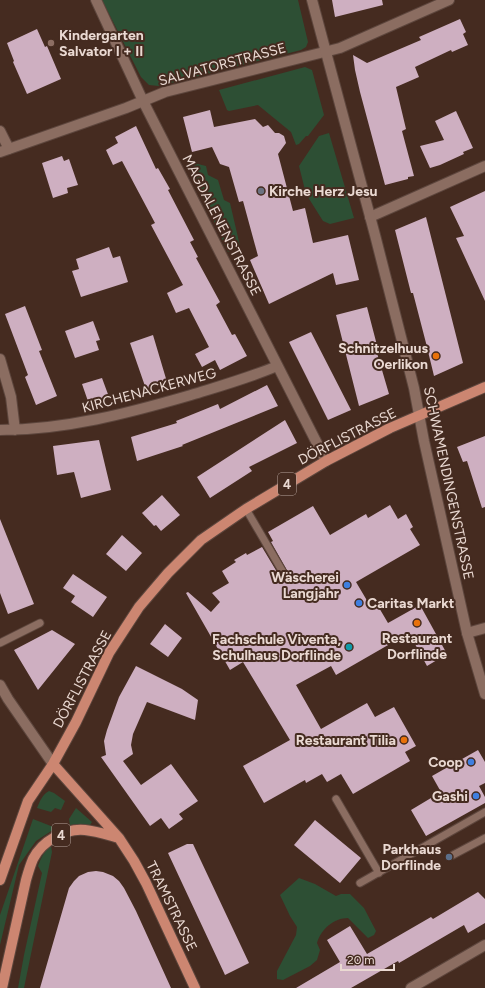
<svg xmlns="http://www.w3.org/2000/svg" width="485" height="988" font-family="Figtree,sans-serif">
<style>
.green{fill:#2d4f34}
.building{fill:#ceafc1}
.lines{fill:none;stroke-linecap:round;stroke-linejoin:round}
.service-casing{stroke:#5d463d;stroke-width:9}
.minor-casing{stroke:#5d463d;stroke-width:12}
.tertiary-casing{stroke:#5d463d;stroke-width:12}
.primary-casing{stroke:#5d463d;stroke-width:12}
.service{stroke:#8b6d61;stroke-width:7}
.minor{stroke:#8b6d61;stroke-width:10}
.tertiary{stroke:#8b6d61;stroke-width:10}
.primary{stroke:#cc8671;stroke-width:10}
.education-dot{fill:#8d6e63;stroke:#452b20;stroke-width:1.5}
.worship-dot{fill:#6b7280;stroke:#452b20;stroke-width:1.5}
.food-dot{fill:#e8710a;stroke:#452b20;stroke-width:1.5}
.shop-dot{fill:#3f7fe0;stroke:#452b20;stroke-width:1.5}
.culture-dot{fill:#0f9aa8;stroke:#452b20;stroke-width:1.5}
.service-dot{fill:#5c6f8a;stroke:#452b20;stroke-width:1.5}
.labels{text-anchor:middle;stroke-width:4;stroke-linejoin:round;paint-order:stroke}
.shield{fill:#452b20;stroke:#b8a59d;stroke-width:1}
.shield-label{font-size:13px;font-weight:bold;fill:#ead9d2}
.poi-label{font-size:14px;font-weight:bold;fill:#ead9d2;stroke:#452b20;text-anchor:end}
.street-label{font-size:14px;fill:#ead9d2;stroke:#452b20}
</style>
<rect width="100%" height="100%" fill="#452b20"/>
<path class="green" d="M102,0H298L308,42L306,47L301,50L159,86L149,85L141,77Z
M305,67L312,70L324,115L308,136H306L299,144L296,145L291,132L258,105L229,111L227,110L219,90Z
M329,133L354,218L330,224L323,221L306,194L299,166L319,136Z
M194,163L206,166L208,175L218,180L224,200L230,203L240,246L228,252L188,165Z
M49,791L54,793L65,801L61,810L55,808L51,812L37,808C40,801 42,795 49,791Z
M76,808L92,822L90,825L81,824L70,825L69,819Z
M33,819L56,828L36,841L19,865L0,945V915Z
M51,846L52,852L24,988H18L24,955L42,873L38,866C41,858 44,851 51,846Z
M299,878L315,884L336,896L341,894H350L364,908L376,931L374,935L368,938L348,918C334,918 321,929 317,943L320,950L317,960L310,966L283,980L277,979V971L296,935L297,927L290,916L280,895Z"/>
<path class="building" d="M332,0H382L383,5L335,17Z
M460,19L466,32L463,34L468,45L452,52L451,50L415,67L419,77L396,87L406,129L402,131L414,176L408,177V179L385,185L360,92L355,70L353,55L367,63L421,40L419,37Z
M37,29L45,47L47,46L61,79L27,94L13,62L14,61L7,43Z
M210,110L214,127L255,119L263,127L268,125L275,133H279L284,136L286,143L278,154L293,211L305,208L313,243L348,235L359,280L336,285L333,273L269,304L250,260L258,256L243,201L239,202L229,167L220,164L212,147L192,152L183,117Z
M456,111L473,148L463,152L464,154L440,165L430,168L420,146L444,140L435,121Z
M136,126L156,169L158,168L170,189L168,190L194,240L190,242L198,257L196,258L220,302L216,305L232,335L235,334L247,356L220,370L215,360L202,367L195,354L209,347L189,308L176,313L167,293L183,285L151,225L155,223L122,161L113,165L106,150L118,143L115,137Z
M62,156L64,161L69,159L78,185L67,188L68,193L53,198L42,163Z
M485,191V301L456,238L464,236L450,207Z
M426,217L463,363L434,376L426,343L413,293H411L395,230Z
M109,247L113,258L120,256L128,282L81,297L72,271L79,269L76,259Z
M25,306L42,350L39,351L57,396L36,405L25,377L28,375L5,314Z
M367,307L379,353H377L389,394L359,406L336,315Z
M93,321L100,340L96,341L99,350L75,358L65,331Z
M311,332L351,410L328,420L289,342Z
M153,335L167,382L146,389L130,343Z
M102,378L109,397L103,399L104,402L90,407L82,384Z
M267,385L278,406L182,445L183,446L137,461L131,437L177,423L176,421L218,404L220,409Z
M285,420L297,443L249,467L252,471L210,498L197,477Z
M485,436V507L482,508L467,461L463,462L457,447Z
M99,440L111,490L81,498L74,472L57,475L53,446Z
M162,495L180,515L161,531L156,525L154,526L142,513Z
M390,505L398,519L406,514L413,527L410,529L420,545L356,582L372,609L378,606L388,623L420,605L447,654L427,666L409,633L336,675L331,666L296,685L321,729L367,703L375,717L394,707L416,746L405,752L410,761L353,794L341,774L327,782L322,774L306,783L305,780L264,803L243,766L290,740L243,662L230,670L186,593L188,592L211,612L220,602L212,593L229,583L222,571L236,562L234,560L246,553L247,555L262,547L280,577L284,579L287,578L289,574L288,572L271,542L273,541L268,532L313,506L330,535L366,514L368,518Z
M0,519L34,604L8,614L0,593Z
M122,535L142,553L126,571L106,554Z
M73,574L107,597L93,617L71,602L75,596L63,588Z
M165,624L182,638L168,657L150,644Z
M52,630L75,644L38,690L14,650Z
M136,666L182,689L198,700L195,720L147,702L133,734L131,745L133,754L123,761L141,785L171,764L198,801L179,814L183,819L169,829L161,818L150,826L101,757L106,755L104,741L107,730L119,697Z
M478,750L485,762V783L479,786L485,797V803L426,836L411,810L441,792L432,776Z
M315,820L361,858L340,883L294,845Z
M187,844H193L249,963L225,975L168,853Z
M96,871L103,872L113,876L119,881L124,888L136,911L171,988H40L69,888L74,881L79,876L88,872Z
M478,892L485,899V923L468,933L464,925L399,963L398,961L351,988H296L340,962L327,940L350,926L367,954L431,917L433,919Z"/>
<g class="lines">
<g class="service-casing">
<path id="service" d="M246,509L284,574
M0,643L40,623
M336,799L379,873
M453,855L485,838
M360,883L485,812"/>
</g>
<g class="minor-casing">
<path id="minor" d="M96,0L143,101L326,461
M0,131L9,149
M0,152L126,108L165,92L340,48L449,0
M370,217L485,166
M0,359L11,397L15,430
M0,430C65,430 129,413 191,395C220,386 249,378 277,366
M467,633L485,628
M0,685L8,699L53,764
M411,988L485,945"/>
</g>
<g class="tertiary-casing">
<path id="tertiary" d="M312,0L375,235L414,388L424,441L467,633L485,694"/>
</g>
<g class="primary-casing">
<path id="primary" d="M53,764L119,838L134,861L146,883L195,988
M0,880L28,801L53,764L76,722L109,653L139,607L168,573L201,540L246,509L326,461L390,428L485,387
M2,988L26,880C28,873 30,866 33,859C42,841 65,828 85,830C96,831 108,835 119,838"/>
</g>
<use href="#service" class="service"/>
<use href="#minor" class="minor"/>
<use href="#tertiary" class="tertiary"/>
<use href="#primary" class="primary"/>
</g>
<circle class="education-dot" cx="51" cy="43" r="4"/>
<circle class="worship-dot" cx="261" cy="191" r="4"/>
<g class="food-dot">
<circle cx="436" cy="356" r="4"/>
<circle cx="417" cy="623" r="4"/>
<circle cx="404" cy="740" r="4"/>
</g>
<g class="shop-dot">
<circle cx="347" cy="585" r="4"/>
<circle cx="359" cy="603" r="4"/>
<circle cx="471" cy="762" r="4"/>
<circle cx="476" cy="796" r="4"/>
</g>
<circle class="culture-dot" cx="349" cy="647" r="4"/>
<circle class="service-dot" cx="449" cy="857" r="4"/>
<g class="labels">
<g class="shield">
<rect x="278" y="473" width="18" height="22" rx="3"/>
<rect x="52" y="824" width="18" height="22" rx="3"/>
</g>
<g class="shield-label">
<text x="287" y="489">4</text>
<text x="61" y="840">4</text>
</g>
<g class="poi-label">
<text x="59" y="40" text-anchor="start">Kindergarten<tspan x="59" dy="16">Salvator I + II</tspan></text>
<text x="269" y="196" text-anchor="start">Kirche Herz Jesu</text>
<text x="428" y="353">Schnitzelhuus<tspan x="428" dy="16">Oerlikon</tspan></text>
<text x="339" y="582">Wäscherei<tspan x="339" dy="16">Langjahr</tspan></text>
<text x="367" y="608" text-anchor="start">Caritas Markt</text>
<text x="417" y="643" text-anchor="middle">Restaurant<tspan x="417" dy="16">Dorflinde</tspan></text>
<text x="341" y="644">Fachschule Viventa,<tspan x="341" dy="16">Schulhaus Dorflinde</tspan></text>
<text x="396" y="745">Restaurant Tilia</text>
<text x="463" y="767">Coop</text>
<text x="468" y="801">Gashi</text>
<text x="441" y="854">Parkhaus<tspan x="441" dy="16">Dorflinde</tspan></text>
</g>
<g class="street-label">
<text transform="translate(222 64) rotate(-15)" y="5">SALVATORSTRASSE</text>
<text transform="translate(222 225) rotate(63)" y="5">MAGDALENENSTRASSE</text>
<text transform="translate(149 390) rotate(-15)" y="5">KIRCHENACKERWEG</text>
<text transform="translate(347 436) rotate(-27)" y="5">DÖRFLISTRASSE</text>
<text transform="translate(449 483) rotate(78)" y="5">SCHWAMENDINGENSTRASSE</text>
<text transform="translate(82 679) rotate(-62)" y="5">DÖRFLISTRASSE</text>
<text transform="translate(172 906) rotate(64)" y="5">TRAMSTRASSE</text>
</g>
</g>
<path d="M341 964v6h53v-6" fill="none" stroke="#ead9d2" stroke-width="2"/>
<text x="347" y="964" font-size="12" fill="#ead9d2" stroke="#452b20" stroke-width="3" paint-order="stroke">20 m</text>
</svg>
